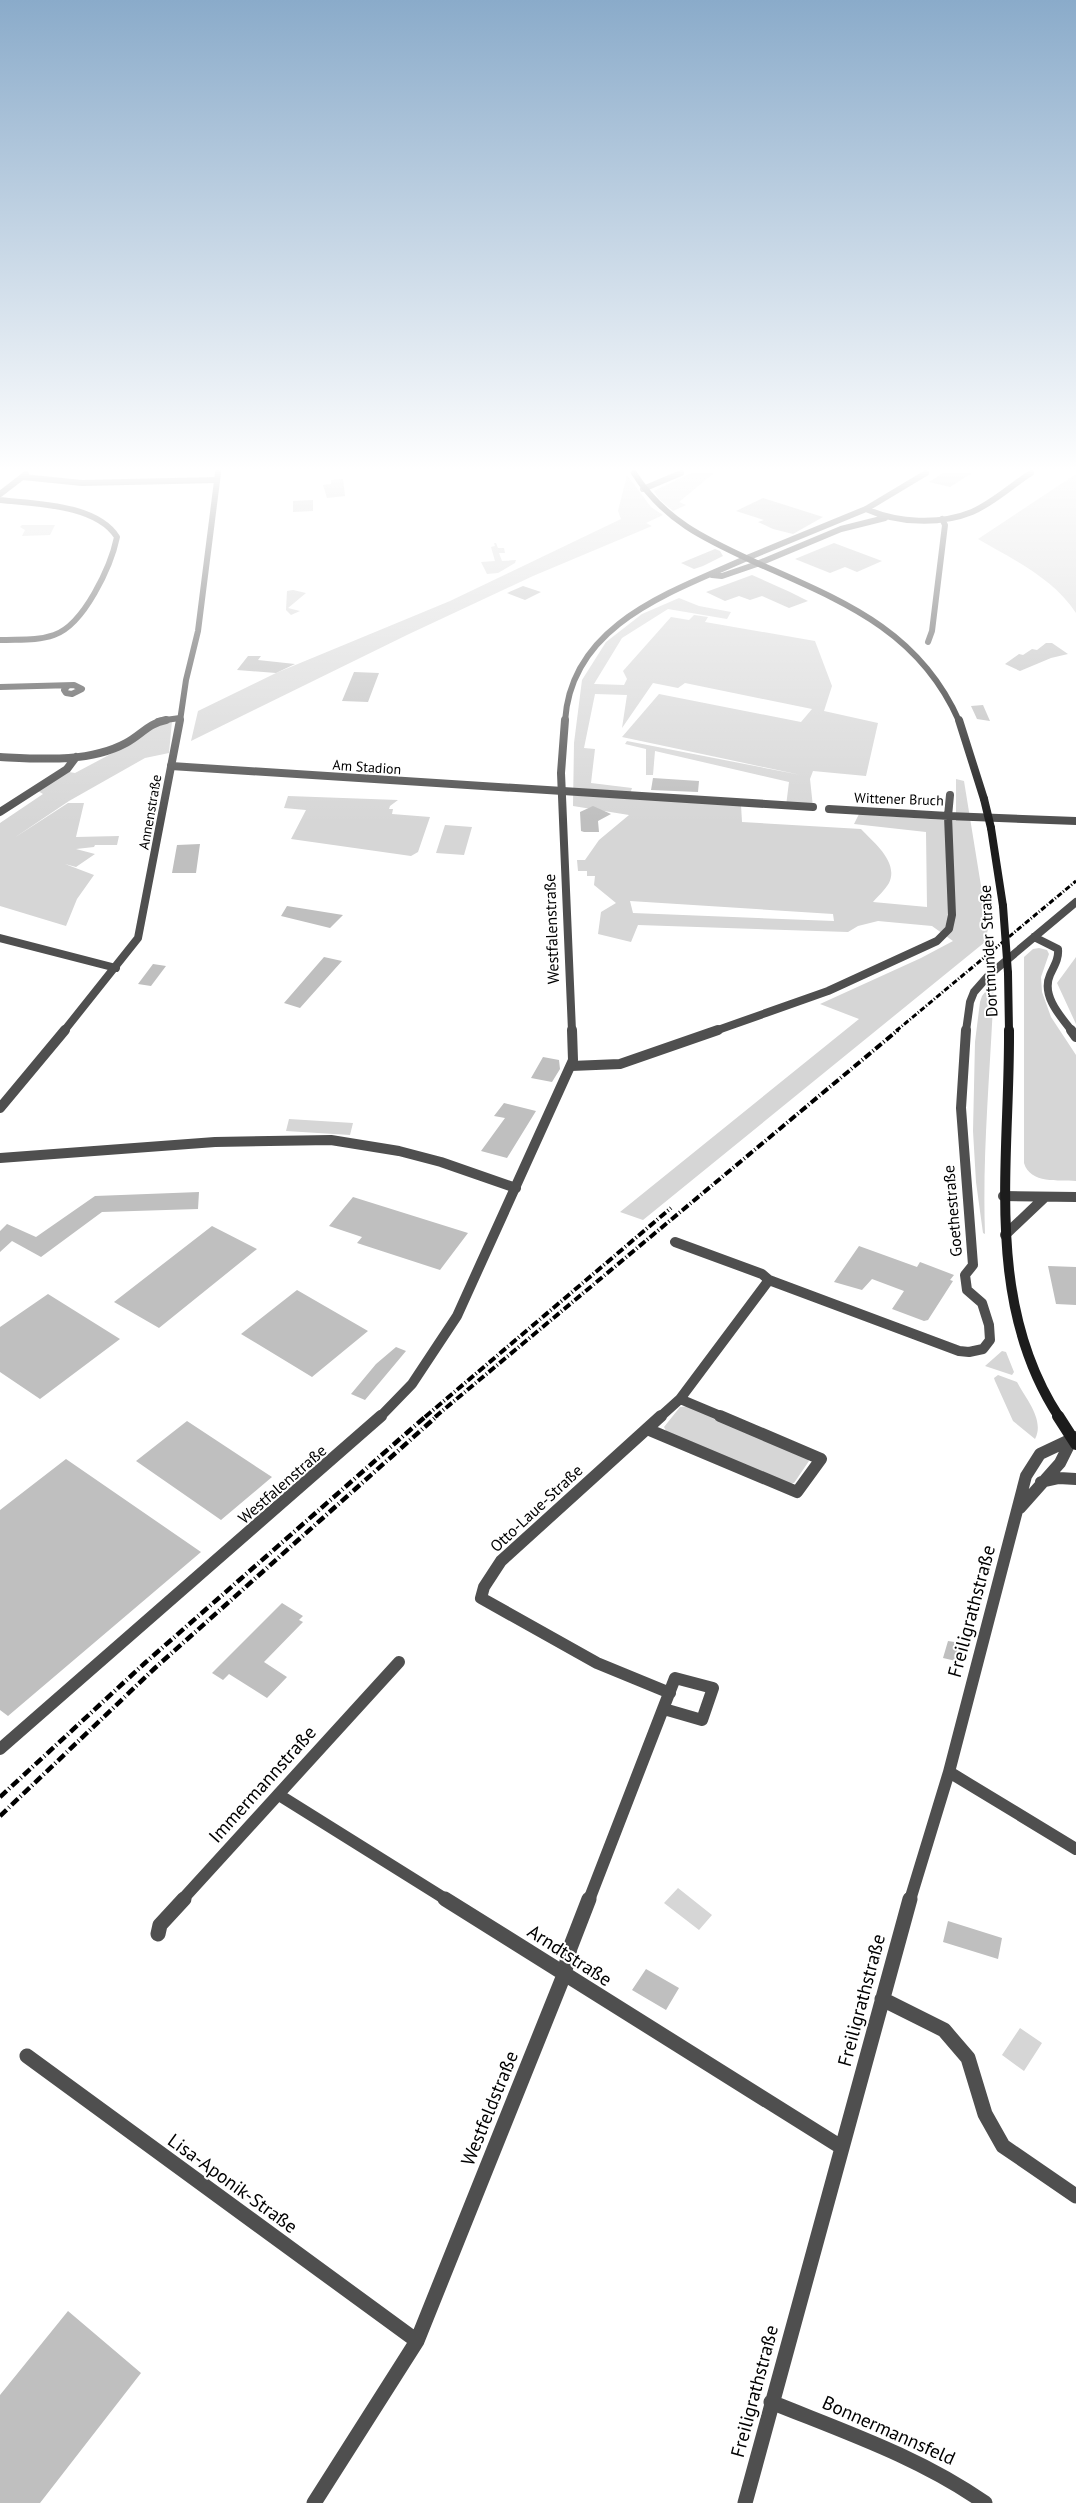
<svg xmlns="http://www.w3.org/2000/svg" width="1076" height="2503" font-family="'PT Sans',sans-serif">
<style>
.green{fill:#d6d6d6;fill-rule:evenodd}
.building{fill:#bfbfbf}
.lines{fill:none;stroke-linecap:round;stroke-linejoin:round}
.minor-far4{stroke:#4f4f4f;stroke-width:6}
.minor-far3{stroke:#4f4f4f;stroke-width:8}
.minor-far2{stroke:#4f4f4f;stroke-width:10}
.minor-far1{stroke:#4f4f4f;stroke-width:12}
.minor{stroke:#4f4f4f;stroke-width:15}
.tertiary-far3{stroke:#4f4f4f;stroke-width:6}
.tertiary-far2{stroke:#4f4f4f;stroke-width:8}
.tertiary-far1{stroke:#4f4f4f;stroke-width:10}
.tertiary{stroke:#4f4f4f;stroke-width:12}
.secondary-far3{stroke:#1c1c1c;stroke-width:6}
.secondary-far2{stroke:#1c1c1c;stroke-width:8}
.secondary-far1{stroke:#1c1c1c;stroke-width:10}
.secondary{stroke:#1c1c1c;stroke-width:12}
.rail-far2{stroke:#000;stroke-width:3;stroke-dasharray:5.5 2 1 2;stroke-linecap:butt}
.rail-far1{stroke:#000;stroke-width:4;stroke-dasharray:8 2.5 1 2.5;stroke-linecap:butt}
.rail{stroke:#000;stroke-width:4.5;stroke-dasharray:9 3 1 3;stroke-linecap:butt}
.secondary-bridge{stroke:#1c1c1c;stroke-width:8}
.labels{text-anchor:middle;stroke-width:4;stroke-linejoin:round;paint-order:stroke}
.far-street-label{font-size:14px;fill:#000;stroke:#fff}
.street-label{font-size:16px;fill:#000;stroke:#fff}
.near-street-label{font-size:19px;fill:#000;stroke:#fff}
</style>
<rect width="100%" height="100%" fill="#fff"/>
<path class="green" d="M691,473H714L679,502L686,505L673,511L659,499L654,491Z
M1076,474V613C1053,578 1014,560 978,539Z
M627,475L651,507L663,515L646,523L652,526L533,576L409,634L191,741L198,711L276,673L450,601L621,519L618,511Z
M22,525H55L50,535L22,536L25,530L20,527Z
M494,543H496L498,548H504L505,553H499L502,561L516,560L515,563L498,573L487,574L481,562L495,561L491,547L495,546Z
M293,590L306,593L288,608L300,611L291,615L286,610L287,591Z
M679,598L699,606L731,612L727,619L668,609L622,638L594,684L624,685L627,679L623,671L671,617L689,620L694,615L708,617L705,622L815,641L832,686L824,711L878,723L866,776L813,771L810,779L813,807L786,806L789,782L655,751L653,775H646V749L625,744L627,741L801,775L622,737L659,694L801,722L812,709L685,683L678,688L653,683L622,728L627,695L595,694L584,748L595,749L591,783L632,788L629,797L741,805L742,822L861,829C874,843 899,862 889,883C885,890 878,896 873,902L927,907L926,832L854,824L859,814L956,821V779L964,781L988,929L985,942L643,1220L620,1212L859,1019L820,1004L921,958L953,941L932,926L878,921L858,926L848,932L638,925L631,942L598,934L601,912L616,903L594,885L595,876H587V871H578L577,860H585L599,840L629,815L573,806L574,743L582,680L606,642L642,614ZM630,901L833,914L834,921L633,913Z
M172,721L169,753L145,758L69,801L14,838L68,803H84L76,837L119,836L117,845H95L94,847L76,849L95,854L76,867L65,864L94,875L77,899L66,926L0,906V823L43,794L38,791L69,772L75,773L107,756L140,737L152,726Z
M288,796L398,800L390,806L389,809H393L392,814L430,817L418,852L411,856L291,839L306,810L284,808Z
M445,825L472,827L464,855L436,853Z
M1039,948L1047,950L1049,954L1041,977L1042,992L1051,1017L1076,1055V1181C1059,1180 1030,1184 1024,1163V957L1033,949Z
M1076,957V1024L1057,983Z
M994,981C991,1065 982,1150 985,1234L983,1233L976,1182L973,1131L975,1042L980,1002L982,996Z
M289,1119L353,1123L350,1135L286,1131Z
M1002,1351L1006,1352L1014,1372L1012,1375L985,1366Z
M998,1375L1017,1382C1026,1399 1045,1420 1035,1439L1013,1421L995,1381L994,1378Z
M689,1406L806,1455L809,1461L794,1483L785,1484L667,1433L664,1427L680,1407Z
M678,1888L712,1915L699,1930L664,1903Z
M1020,2028L1042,2043L1024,2071L1002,2055Z"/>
<path class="building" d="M943,473H972L950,487L929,482Z
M343,479L345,496L327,498L323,485L331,484V480Z
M763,498L823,517L793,534L773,529L758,522L764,520L736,511Z
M313,500V511L293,512V501Z
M834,543L882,561L857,572L845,567L830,573L795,559Z
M715,549L720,551L723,556L703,566L694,569L681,563Z
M752,575L790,592L808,601L789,608L762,596L750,600L739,596L725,601L706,592Z
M523,586L541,592L525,600L507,593Z
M1046,643H1052L1068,654L1051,658L1020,671L1005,664L1019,654L1023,655L1032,649L1037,650Z
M248,656H261L258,660L295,664L276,673L237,670Z
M354,672L379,673L368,702L342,701Z
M983,705L990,721L977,719L971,706Z
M653,778L699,781L698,792L651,790Z
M593,806L611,814L598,821L599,832H584L581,831L580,812Z
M200,844L196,873H172L177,845Z
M287,906L343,915L330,928L281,916Z
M324,957L342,961L300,1008L284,1003Z
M153,964L166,966L151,986L138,984Z
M543,1057L559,1060L560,1069L552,1082L531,1078Z
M504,1103L536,1111L507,1158L481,1151L505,1118L494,1116Z
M199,1192L198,1209L102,1212L41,1257L12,1241L0,1252V1231L7,1224L36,1237L95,1196Z
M353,1197L468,1233L440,1270L357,1243L362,1237L329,1226Z
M212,1226L257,1249L159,1328L114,1302Z
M859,1246L917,1267L920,1262L954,1275L950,1280L953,1281L928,1320L924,1321L892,1309L904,1291L872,1279L862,1290L834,1282Z
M1048,1266L1076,1267V1305L1056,1304Z
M297,1290L368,1331L312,1377L241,1334Z
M48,1294L120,1339L40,1399L0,1372V1327Z
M396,1347L406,1351L365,1400L351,1394L376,1364Z
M187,1421L272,1477L221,1520L136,1461Z
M66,1459L201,1552L8,1716L0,1710V1510Z
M282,1603L303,1616L299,1620L303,1622L264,1662L287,1677L267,1698L229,1674L223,1680L212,1673Z
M948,1641L961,1643L956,1661L943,1658Z
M948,1921L1002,1938L998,1959L943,1942Z
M646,1969L679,1988L666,2010L632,1990Z
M68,2311L141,2373L40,2503H0V2395Z"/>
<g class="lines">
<path class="minor-far4" d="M23,477L82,483L217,480
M643,489L681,473
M0,494L26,474
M0,500C35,504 96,504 117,537C111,566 84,625 54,635C37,641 18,639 0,640
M866,509C897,523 940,525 972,512C993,503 1012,485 1031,473
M747,558L866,509L926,473
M757,564L841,529L885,518
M928,642L932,631L945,525L942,519
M0,687L74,685L82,689L72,694L66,693L64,690L67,687
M158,721L180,718"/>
<path class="minor-far3" d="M0,757C41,759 89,763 126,743C141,735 149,723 166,720
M171,766L813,807
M829,809L948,816L950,795
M0,812L67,769L76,757
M1034,937L1058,949C1059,959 1054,966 1050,975C1041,995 1060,1016 1072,1031
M0,938L116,968
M715,1031L828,991L937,941L949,929L952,915L948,816L1076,821
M966,1031L970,1002L974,992L989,975L1076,902"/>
<path class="minor-far2" d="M1071,1030L1076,1037
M571,1066L620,1064L718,1030
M0,1158L215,1142L331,1140L399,1151L441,1162L516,1188
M1003,1196L1076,1197
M1005,1235L1044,1198
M675,1242L762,1274L769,1280L959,1351L969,1352L983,1349L990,1340L989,1325L982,1303L967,1290L965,1275L973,1265L961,1108L966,1030
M680,1399L723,1417
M660,1417L680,1399L769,1280"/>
<path class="minor-far1" d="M661,1416L501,1561L484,1587L481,1598L597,1663L670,1693
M647,1429L797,1492L821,1459L720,1416
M1041,1482L1059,1478L1076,1479
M1020,1508L1060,1463L1072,1439
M949,1772L1076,1849
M279,1795L447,1900
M182,1900L399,1662
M589,1900L675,1678L713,1688L702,1720L664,1709
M910,1900L949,1772L1026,1476L1040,1454L1076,1437"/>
<path class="minor" d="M445,1899L841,2147
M158,1934L160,1925L184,1899
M882,1999L944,2030L968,2058L985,2114L1003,2146L1076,2196
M27,2056L417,2341
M771,2402C845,2432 919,2457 985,2503
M314,2503L417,2341L564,1975L570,1948L589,1899
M745,2503L910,1899"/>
<path class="tertiary-far3" d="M712,575L722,576L757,564
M180,721L186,680L198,631L218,473
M565,721C571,624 671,592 747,558"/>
<path class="tertiary-far2" d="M565,720L561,773L572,1031
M64,1031L138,938L180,720"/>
<path class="tertiary-far1" d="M0,1108L65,1030
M380,1417L412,1384L457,1316L573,1060L572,1030"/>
<path class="tertiary" d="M0,1749L381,1416"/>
<path class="secondary-far3" d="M634,473C664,521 707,540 757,563C842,601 919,630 959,721"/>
<path class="secondary-far2" d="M959,720L984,799
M991,828L1003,906
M1008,973L1009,1031"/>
<path class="secondary-far1" d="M1009,1030C1010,1161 983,1301 1059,1417"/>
<path class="secondary" d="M1058,1416L1076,1444"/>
<path class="rail-far2" d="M896,1031L1076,881"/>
<path class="rail-far1" d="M425,1417L671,1208
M435,1417L898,1030"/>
<path class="rail" d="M0,1797L146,1662L426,1416
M0,1816L155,1668L437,1416"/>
<path class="secondary-bridge" d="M984,799L991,828
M1003,906L1008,973"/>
</g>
<linearGradient id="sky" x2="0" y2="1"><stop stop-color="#8aabca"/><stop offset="0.57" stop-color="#fff"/><stop offset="1" stop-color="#fff" stop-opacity="0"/></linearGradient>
<rect width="1076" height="823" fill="url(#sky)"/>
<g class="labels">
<g class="far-street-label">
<text transform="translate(367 767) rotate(4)" y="5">Am Stadion</text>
<text transform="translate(899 799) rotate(2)" y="5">Wittener Bruch</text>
<text transform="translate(150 812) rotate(-80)" y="5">Annenstraße</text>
</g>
<g class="street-label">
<text transform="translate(551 929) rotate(-92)" y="6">Westfalenstraße</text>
<text transform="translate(988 951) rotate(-93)" y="6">Dortmunder Straße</text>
<text transform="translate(952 1211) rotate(-95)" y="6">Goethestraße</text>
<text transform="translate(282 1484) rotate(-41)" y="6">Westfalenstraße</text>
<text transform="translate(536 1508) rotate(-43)" y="6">Otto-Laue-Straße</text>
</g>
<g class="near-street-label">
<text transform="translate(971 1611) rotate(-75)" y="7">Freiligrathstraße</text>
<text transform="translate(262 1784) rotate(-48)" y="7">Immermannstraße</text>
<text transform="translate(570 1955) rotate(33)" y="7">Arndtstraße</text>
<text transform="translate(861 2000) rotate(-75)" y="7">Freiligrathstraße</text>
<text transform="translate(489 2108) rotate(-68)" y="7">Westfeldstraße</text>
<text transform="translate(233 2183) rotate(36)" y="7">Lisa-Aponik-Straße</text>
<text transform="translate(754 2391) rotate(-75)" y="7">Freiligrathstraße</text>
<text transform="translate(889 2430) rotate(24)" y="7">Bonnermannsfeld</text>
</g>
</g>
</svg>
